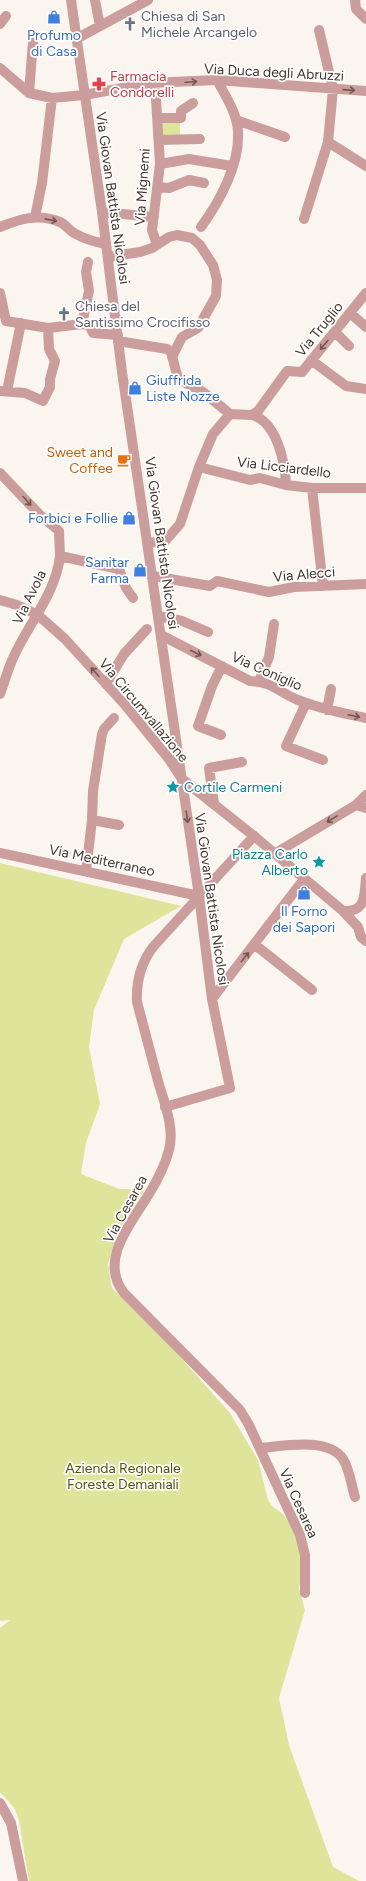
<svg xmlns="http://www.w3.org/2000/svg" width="366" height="1881" font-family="Figtree,sans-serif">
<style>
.green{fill:#dfe49b}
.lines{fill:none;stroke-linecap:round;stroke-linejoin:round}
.minor{stroke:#cc9d9d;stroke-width:10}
.tertiary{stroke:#cc9d9d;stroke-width:10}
.oneway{stroke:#715952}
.labels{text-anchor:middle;stroke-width:3.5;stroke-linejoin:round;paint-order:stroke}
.worship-label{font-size:14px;fill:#5b616d;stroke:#fff;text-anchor:start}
.shop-label{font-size:14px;fill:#366cbe;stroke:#fff}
.street-label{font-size:14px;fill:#40352a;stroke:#fff}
.health-label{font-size:14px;fill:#be3a42;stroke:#fff;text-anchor:start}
.food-label{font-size:14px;fill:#c56008;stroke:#fff;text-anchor:end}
.culture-label{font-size:14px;fill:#0d838f;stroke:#fff;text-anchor:start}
.park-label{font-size:14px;fill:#535508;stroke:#fff}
</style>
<rect width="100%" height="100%" fill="#fbf5ef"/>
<path class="green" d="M161,120H180V136L162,137Z
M0,863L181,906L124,939L94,1010L89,1047L100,1104L86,1143L81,1174L119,1189H145L117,1233L108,1264L112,1288L174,1350L230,1413L258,1460L268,1500L273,1507L282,1513L290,1523L301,1550L303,1569L299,1588L305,1610L279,1698L289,1745L333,1867L359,1881H29L19,1821L15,1809L0,1792V1628L10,1620L0,1621Z"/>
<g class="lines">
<path class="minor" d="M95,0L100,26
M355,0L356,9L366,19
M0,24L6,16
M76,39L148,0
M0,68L29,93L52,98L84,95L151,83L217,80L366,91
M155,83L160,164L152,230L157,245
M29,93L33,42
M158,118H181V111L193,103
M236,120L285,137
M159,140L200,139
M328,142L366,166
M160,164L189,159L232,166
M158,187L169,188L189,180L204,183
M102,212L154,217
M35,217L42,183L52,98
M304,219L328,142L333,89L319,30
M0,227C20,219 38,213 60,222C65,224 69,230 74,233C84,239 95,242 106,244
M201,227C220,201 240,164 238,131C237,113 225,95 217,80
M108,257L140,252L152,248L169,237L177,235L192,238L200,245L213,265L217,280L216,296L198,328L182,337L172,357
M0,293L6,321L48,328L82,324L89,325L93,333L118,335
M350,313L366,327
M82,324L89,291L86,272L88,262
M335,332L349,346
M118,341L167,349L171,352L177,375L180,380L203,392L230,414
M311,360L346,386L366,389
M0,391L25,393L43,401L50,387V379L55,361L49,349L48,328
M7,391L21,323
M230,414L252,415L258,411L287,371L302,372L366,293
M252,415C277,422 285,462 286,485
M199,467L250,480L260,478L286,485L312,488H366
M0,473L39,514L59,531L60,556L119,569L126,588L133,598
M312,488L323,586
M148,543L165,541L180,524L199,467L213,434L230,414
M153,576L210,586L217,581L269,592L294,587L366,584
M158,616L182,621L208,632
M161,635L250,681C271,681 280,693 298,700C320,709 343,713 366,718
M259,681L269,657L274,624
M106,684L124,654L147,629
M0,694C5,681 8,668 14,656C29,623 56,593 60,556
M306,703L286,746L323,760
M327,710L331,689
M221,735L198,726L212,686L222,666
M214,804L209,768L242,762
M92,820L119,825
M254,836L153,947C141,963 136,982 137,1002C144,1028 151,1055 158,1081C164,1102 175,1128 169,1150C165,1165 157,1181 149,1194C132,1222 98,1260 124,1293L240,1410L249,1425L300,1535L305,1555V1593
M86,871L92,820L93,791L102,734L104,729L114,718
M254,944L312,990
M212,999L304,879
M165,1107L230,1088L212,999L199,896
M261,1448C284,1446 328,1437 343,1459C350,1470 351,1485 355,1497
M0,1803L11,1823L23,1881"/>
<path class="tertiary" d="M0,600L17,605L38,615L65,639L126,706L169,759L182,779L254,836L343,911L358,927L361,937L366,941
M356,805L366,795
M0,853L199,896L122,372L102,212L71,0
M274,854L356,805L366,808
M343,911C366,912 364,897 366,878"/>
</g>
<defs><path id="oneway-shaft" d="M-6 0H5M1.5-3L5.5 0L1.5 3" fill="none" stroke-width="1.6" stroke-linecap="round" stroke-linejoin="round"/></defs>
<g class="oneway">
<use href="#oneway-shaft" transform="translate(191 82) rotate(-5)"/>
<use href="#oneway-shaft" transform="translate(349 90) rotate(4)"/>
<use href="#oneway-shaft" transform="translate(51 220) rotate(11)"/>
<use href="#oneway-shaft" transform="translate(324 345) rotate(130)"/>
<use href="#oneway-shaft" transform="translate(27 501) rotate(48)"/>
<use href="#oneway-shaft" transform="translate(196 653) rotate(27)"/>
<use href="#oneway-shaft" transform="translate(95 672) rotate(-132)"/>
<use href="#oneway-shaft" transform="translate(354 716) rotate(12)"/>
<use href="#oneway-shaft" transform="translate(187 817) rotate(82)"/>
<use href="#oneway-shaft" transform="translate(332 819) rotate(149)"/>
<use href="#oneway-shaft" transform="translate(245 957) rotate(-52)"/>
</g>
<defs>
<g id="shop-bare" transform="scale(1.08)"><path d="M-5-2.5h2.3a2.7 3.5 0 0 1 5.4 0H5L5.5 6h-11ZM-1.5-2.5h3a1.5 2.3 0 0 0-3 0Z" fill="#3f7fe0" stroke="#fff" stroke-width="2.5" paint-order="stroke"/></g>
<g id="church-bare" transform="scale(1.08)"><path d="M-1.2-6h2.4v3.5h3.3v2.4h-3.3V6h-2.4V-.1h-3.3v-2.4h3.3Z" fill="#6b7280" stroke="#fff" stroke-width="2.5" paint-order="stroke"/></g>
<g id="pharmacy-bare" transform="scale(1.08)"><path d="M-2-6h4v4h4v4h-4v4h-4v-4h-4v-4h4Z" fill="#e0444e" stroke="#fff" stroke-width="2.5" paint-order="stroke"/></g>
<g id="cafe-bare" transform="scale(1.08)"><path d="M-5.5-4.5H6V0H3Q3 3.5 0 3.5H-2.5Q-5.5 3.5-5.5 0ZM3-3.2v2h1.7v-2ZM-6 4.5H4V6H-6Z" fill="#e8710a" stroke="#fff" stroke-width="2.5" paint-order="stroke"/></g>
<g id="sight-bare" transform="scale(1.08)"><path d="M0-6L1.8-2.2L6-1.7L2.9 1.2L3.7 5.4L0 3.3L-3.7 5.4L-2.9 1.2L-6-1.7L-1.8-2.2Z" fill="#0f9aa8" stroke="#fff" stroke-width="2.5" paint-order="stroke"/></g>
</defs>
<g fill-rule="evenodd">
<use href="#shop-bare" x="54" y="17"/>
<use href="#church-bare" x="130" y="24"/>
<use href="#pharmacy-bare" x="99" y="84"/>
<use href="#church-bare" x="64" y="314"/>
<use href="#shop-bare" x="135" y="388"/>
<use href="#cafe-bare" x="124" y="460"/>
<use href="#shop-bare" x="129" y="518"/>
<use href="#shop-bare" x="140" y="570"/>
<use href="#sight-bare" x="173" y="787"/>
<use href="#sight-bare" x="319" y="862"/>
<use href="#shop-bare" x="304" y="893"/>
</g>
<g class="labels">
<g class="worship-label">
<text x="141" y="21">Chiesa di San<tspan x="141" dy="16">Michele Arcangelo</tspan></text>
<text x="75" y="311">Chiesa del<tspan x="75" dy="16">Santissimo Crocifisso</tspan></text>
</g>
<g class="shop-label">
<text x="54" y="40">Profumo<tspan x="54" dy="16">di Casa</tspan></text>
<text x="146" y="385" text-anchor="start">Giuffrida<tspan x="146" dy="16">Liste Nozze</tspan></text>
<text x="118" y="523" text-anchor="end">Forbici e Follie</text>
<text x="129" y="567" text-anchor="end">Sanitar<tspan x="129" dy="16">Farma</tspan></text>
<text x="304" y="916">Il Forno<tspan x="304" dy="16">dei Sapori</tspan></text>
</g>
<g class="street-label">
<text transform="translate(274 72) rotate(3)" y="5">Via Duca degli Abruzzi</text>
<text transform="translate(142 187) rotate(-86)" y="5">Via Mignemi</text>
<text transform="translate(113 198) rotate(82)" y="5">Via Giovan Battista Nicolosi</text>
<text transform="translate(319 329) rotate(-51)" y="5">Via Truglio</text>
<text transform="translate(284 467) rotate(7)" y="5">Via Licciardello</text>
<text transform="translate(162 543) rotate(82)" y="5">Via Giovan Battista Nicolosi</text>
<text transform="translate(304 574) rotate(-5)" y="5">Via Alecci</text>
<text transform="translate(29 597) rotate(-64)" y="5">Via Avola</text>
<text transform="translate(267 671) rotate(24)" y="5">Via Coniglio</text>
<text transform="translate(144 710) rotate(50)" y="5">Via Circumvallazione</text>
<text transform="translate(102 860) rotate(12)" y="5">Via Mediterraneo</text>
<text transform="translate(212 899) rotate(82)" y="5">Via Giovan Battista Nicolosi</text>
<text transform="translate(125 1209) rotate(-61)" y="5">Via Cesarea</text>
<text transform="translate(299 1503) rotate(66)" y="5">Via Cesarea</text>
</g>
<g class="health-label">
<text x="110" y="81">Farmacia<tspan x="110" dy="16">Condorelli</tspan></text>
</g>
<g class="food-label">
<text x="113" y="457">Sweet and<tspan x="113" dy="16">Coffee</tspan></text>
</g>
<g class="culture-label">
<text x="184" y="792">Cortile Carmeni</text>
<text x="308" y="859" text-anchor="end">Piazza Carlo<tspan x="308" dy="16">Alberto</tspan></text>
</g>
<g class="park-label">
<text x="123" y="1473">Azienda Regionale<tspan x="123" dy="16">Foreste Demaniali</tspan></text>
</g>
</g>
</svg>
